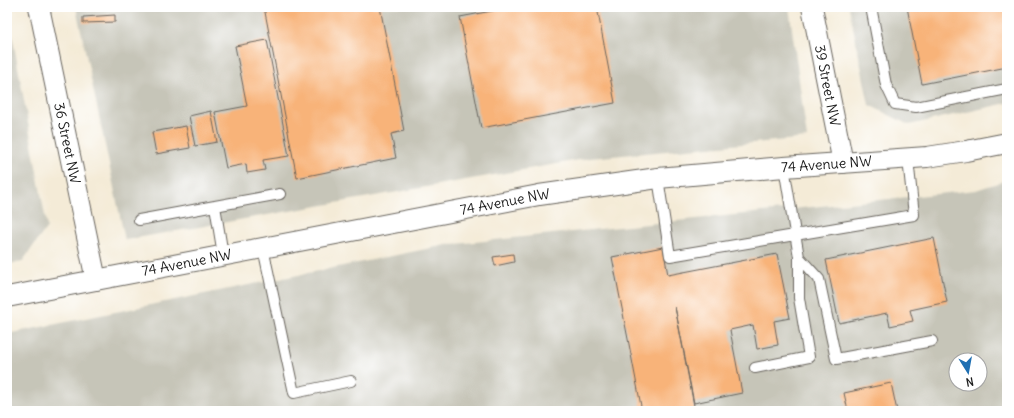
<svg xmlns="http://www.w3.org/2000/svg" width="1014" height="418" font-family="Delius,sans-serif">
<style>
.industrial{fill:#c6c5b8;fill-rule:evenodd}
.building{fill:#f8b379}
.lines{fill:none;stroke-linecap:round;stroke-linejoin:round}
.service-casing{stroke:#68645d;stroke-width:12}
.minor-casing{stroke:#68645d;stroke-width:22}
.service{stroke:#fff;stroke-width:10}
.minor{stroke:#fff;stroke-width:20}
.labels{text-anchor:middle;stroke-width:3.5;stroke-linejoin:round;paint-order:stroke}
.street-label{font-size:14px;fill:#1c1c1c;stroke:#fff}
</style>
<rect width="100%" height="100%" fill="#fff"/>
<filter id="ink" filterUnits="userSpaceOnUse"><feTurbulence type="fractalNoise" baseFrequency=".025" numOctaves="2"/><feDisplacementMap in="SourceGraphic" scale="8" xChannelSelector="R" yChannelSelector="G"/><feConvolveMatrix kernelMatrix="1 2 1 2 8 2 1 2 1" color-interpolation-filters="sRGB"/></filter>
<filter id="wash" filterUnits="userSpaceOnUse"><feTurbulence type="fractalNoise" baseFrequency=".012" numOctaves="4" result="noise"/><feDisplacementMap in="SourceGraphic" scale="16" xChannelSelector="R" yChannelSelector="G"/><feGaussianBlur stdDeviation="0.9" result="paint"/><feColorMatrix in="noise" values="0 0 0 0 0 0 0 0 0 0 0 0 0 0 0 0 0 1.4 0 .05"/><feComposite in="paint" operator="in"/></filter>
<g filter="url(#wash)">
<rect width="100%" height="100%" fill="#f4ebd7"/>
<path class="industrial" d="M7,7L47,227L22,262L7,264Z
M76,7H789L807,138L590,158L125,240Z
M849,7H1007V103L909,125L869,105Z
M1007,180V411H7V334L446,245L976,190ZM956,360H980V384H956Z"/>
<g id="blocks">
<path class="building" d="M264,7H380L404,131L391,134L396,158L297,178Z
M513,7H597L615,103L481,128L460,17Z
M907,7H1007V67L922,84Z
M115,15V22L83,23V17Z
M267,40L289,156L263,160L265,170L247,173L246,164L226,168L215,112L247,106L235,46Z
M211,111L217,142L195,146L189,116Z
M186,126L190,148L156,154L152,132Z
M934,238L947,302L910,310L913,321L890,326L887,313L839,323L826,260Z
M663,247L668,275L777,254L790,318L774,321L778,345L757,349L753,325L730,330L742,393L694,403L675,307L695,411H642L612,257Z
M513,254L514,262L495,266L493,257Z
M891,383L897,411H848L844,393Z"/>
</g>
</g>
<g filter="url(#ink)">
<use href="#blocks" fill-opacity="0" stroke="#68645d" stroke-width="1"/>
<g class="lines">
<g class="service-casing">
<path id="service" d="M871,7L886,85L895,104L916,107L1007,89
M658,178L670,256L914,215L908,159
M215,206L280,194
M139,220L215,206L223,255
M263,248L294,393L351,381
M799,257L819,279L836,359L932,341
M755,368L809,357L799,298V257L784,167"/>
</g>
<g class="minor-casing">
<g id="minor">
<path id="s1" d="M39,7L96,280"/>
<path id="s2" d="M812,7L843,163"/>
<path id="s3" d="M7,297L539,195L658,178L784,167L927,157L966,151L1007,143"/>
</g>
</g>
<use href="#service" class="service"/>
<use href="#minor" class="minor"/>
</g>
</g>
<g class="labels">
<g class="street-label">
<text dy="5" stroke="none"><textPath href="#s2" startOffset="80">39 Street NW</textPath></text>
<text dy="5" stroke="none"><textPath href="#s1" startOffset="139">36 Street NW</textPath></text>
<text dy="5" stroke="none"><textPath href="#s3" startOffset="831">74 Avenue NW</textPath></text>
<text dy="5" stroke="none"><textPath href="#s3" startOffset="507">74 Avenue NW</textPath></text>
<text dy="5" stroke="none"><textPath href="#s3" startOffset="183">74 Avenue NW</textPath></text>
</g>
</g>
<rect width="1014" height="418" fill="none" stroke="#fff" stroke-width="24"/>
<g transform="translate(968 372) rotate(169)"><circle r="19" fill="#ffffff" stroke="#a4a4a4"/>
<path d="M0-3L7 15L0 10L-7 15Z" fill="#1f6fb2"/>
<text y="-6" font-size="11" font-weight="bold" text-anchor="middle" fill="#1c1c1c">N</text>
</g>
</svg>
